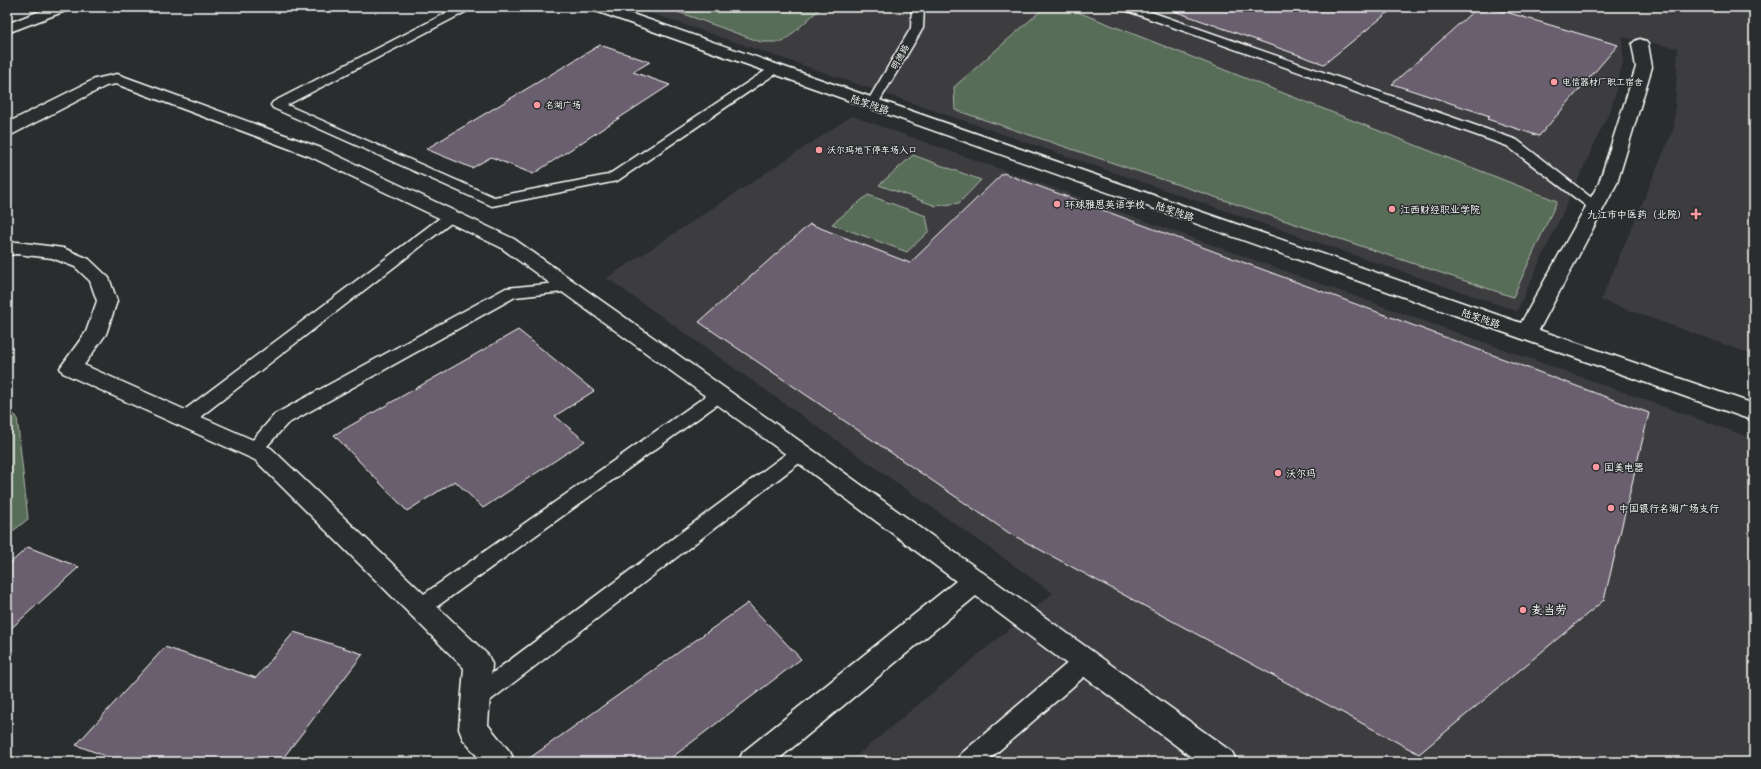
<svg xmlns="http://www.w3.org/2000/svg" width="1761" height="769" font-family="'Playpen Sans','LXGW WenKai TC',sans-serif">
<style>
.built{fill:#3d3c41}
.green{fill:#586d58;stroke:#acb6ac}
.building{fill:#6a5f6e;stroke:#fff}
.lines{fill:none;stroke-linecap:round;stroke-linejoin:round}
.service-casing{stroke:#fff;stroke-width:3}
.minor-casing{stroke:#fff;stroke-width:3}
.service{fill:#2a2d2e;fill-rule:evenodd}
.minor{fill:#2a2d2e;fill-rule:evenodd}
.poi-dot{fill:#ff9aa2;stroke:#2a2d2e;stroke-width:1.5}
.labels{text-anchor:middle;stroke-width:3;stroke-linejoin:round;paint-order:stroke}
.far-street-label{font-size:9px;fill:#fff;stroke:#2a2d2e}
.far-poi-label{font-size:9px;fill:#fff;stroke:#2a2d2e;text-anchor:start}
.street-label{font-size:10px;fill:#fff;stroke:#2a2d2e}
.poi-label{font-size:10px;fill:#fff;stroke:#2a2d2e;text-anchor:start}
.near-poi-label{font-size:12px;fill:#fff;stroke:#2a2d2e;text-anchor:start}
</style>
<rect width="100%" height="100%" fill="#2a2d2e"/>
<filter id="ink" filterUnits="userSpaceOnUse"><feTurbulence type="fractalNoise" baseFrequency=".025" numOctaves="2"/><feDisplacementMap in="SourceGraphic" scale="8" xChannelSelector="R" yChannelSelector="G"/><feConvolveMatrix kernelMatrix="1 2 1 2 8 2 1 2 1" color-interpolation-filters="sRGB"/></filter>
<g filter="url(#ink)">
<path class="built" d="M638,7H1754V355L1601,300L1674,128L1678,48L1622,37L1623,61L1612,106L1517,311L636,8Z
M852,116L1754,439V762H849L1053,593L607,278Z"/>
<path class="green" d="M664,7H822L783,42H761Z
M1045,7H1065L1557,201L1513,297L955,110L954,87Z
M913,155L981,180L959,203L936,206L879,185Z
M868,195L926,216L929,231L907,252L832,224Z
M7,409L17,417L28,519L7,536Z"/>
<path class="building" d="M1174,7H1395L1324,64L1174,11Z
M1478,7H1489L1618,45L1539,136L1487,119L1490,116L1392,84Z
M600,45L650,62L633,72L670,85L533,174L491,157L472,168L426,149Z
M1003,173L1649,413L1604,600L1419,754L1009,533L699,322L810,224L910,263Z
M518,330L594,391L555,416L585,441L483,508L455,481L407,511L334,435Z
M28,547L79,567L7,632V566Z
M748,603L801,659L666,762H524Z
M294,632L363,654L280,762H121L76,745L165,647L256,678Z"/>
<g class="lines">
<g class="service-casing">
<path id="service" d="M458,7H473L471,9L287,105L494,197L608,175L771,67H779L781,70L617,181L492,206L273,108L271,105L273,102Z
M912,7H924L923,28L876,107H868L866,104L911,28Z
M1120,7H1137L1517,140L1602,206L1600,209L1595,210L1590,209L1507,146L1122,9Z
M450,213L455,214L457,217L455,220L191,424L185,425L179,424L176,419L179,414L445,214Z
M568,282L573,283L576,287L573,291L515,297L287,424L259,455L253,457L247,455L244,450L275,414L506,288Z
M719,389L725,391L728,395L725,399L428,613L421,616L414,613L411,607L414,601L713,391Z
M800,446L806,448L809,453L806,458L483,706L475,709L467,706L464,699L467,692L794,448Z
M1085,653L1093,655L1096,662L1093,669L986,762H958L961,754L1077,655Z"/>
</g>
<g class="minor-casing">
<path id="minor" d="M50,7H70L68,10L7,33V24Z
M591,7H612L1521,323L1599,183L1636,67L1632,44L1635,41L1640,39L1645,41L1648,44L1652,67L1617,183L1539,330L1754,404V421L593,10Z
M117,74L321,148L514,239L821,456L1232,752L1237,762H1198L976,596L775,762H738L743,752L956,581L805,468L500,247L309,156L116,84L106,86L13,134L7,135V123L95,79Z
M17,242L63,248L89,259L109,278L117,301L106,334L84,365L271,448L488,655L492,664L488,725L510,752L515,762H482L463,739L459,729L464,668L255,460L63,373L60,368L86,332L97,301L90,281L75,267L52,258L17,254L7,255V243Z"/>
</g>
<use href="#service" class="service"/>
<use href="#minor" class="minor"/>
</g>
</g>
<g class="poi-dot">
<circle cx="1554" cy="82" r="4"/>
<circle cx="537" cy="105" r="4"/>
<circle cx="819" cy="150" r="4"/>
<circle cx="1057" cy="204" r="4"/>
<circle cx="1392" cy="209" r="4"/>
<path d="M1694 208h4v4h4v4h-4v4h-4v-4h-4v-4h4z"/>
<circle cx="1596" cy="467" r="4"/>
<circle cx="1278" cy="473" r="4"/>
<circle cx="1611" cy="508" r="4"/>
<circle cx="1523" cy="610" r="4"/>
</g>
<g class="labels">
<g class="far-street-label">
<text transform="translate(900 57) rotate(-60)" y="3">明德路</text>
</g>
<g class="far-poi-label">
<text x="1562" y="85">电信器材厂职工宿舍</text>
<text x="545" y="108">名湖广场</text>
<text x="827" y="153">沃尔玛地下停车场入口</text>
</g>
<g class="street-label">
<text transform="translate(870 104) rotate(19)" y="4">陆家陇路</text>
<text transform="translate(1175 211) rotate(19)" y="4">陆家陇路</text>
<text transform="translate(1481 318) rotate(19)" y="4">陆家陇路</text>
</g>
<g class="poi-label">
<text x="1065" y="208">环球雅思英语学校</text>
<text x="1400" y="213">江西财经职业学院</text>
<text x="1687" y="218" text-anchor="end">九江市中医药（北院）</text>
<text x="1604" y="471">国美电器</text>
<text x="1286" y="477">沃尔玛</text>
<text x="1619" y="512">中国银行名湖广场支行</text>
</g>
<g class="near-poi-label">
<text x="1531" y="614">麦当劳</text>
</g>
</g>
<rect width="1761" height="769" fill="none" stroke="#2a2d2e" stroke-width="24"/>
<rect x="12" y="12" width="1737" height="745" fill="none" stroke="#fff" stroke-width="1.5" filter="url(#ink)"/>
</svg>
